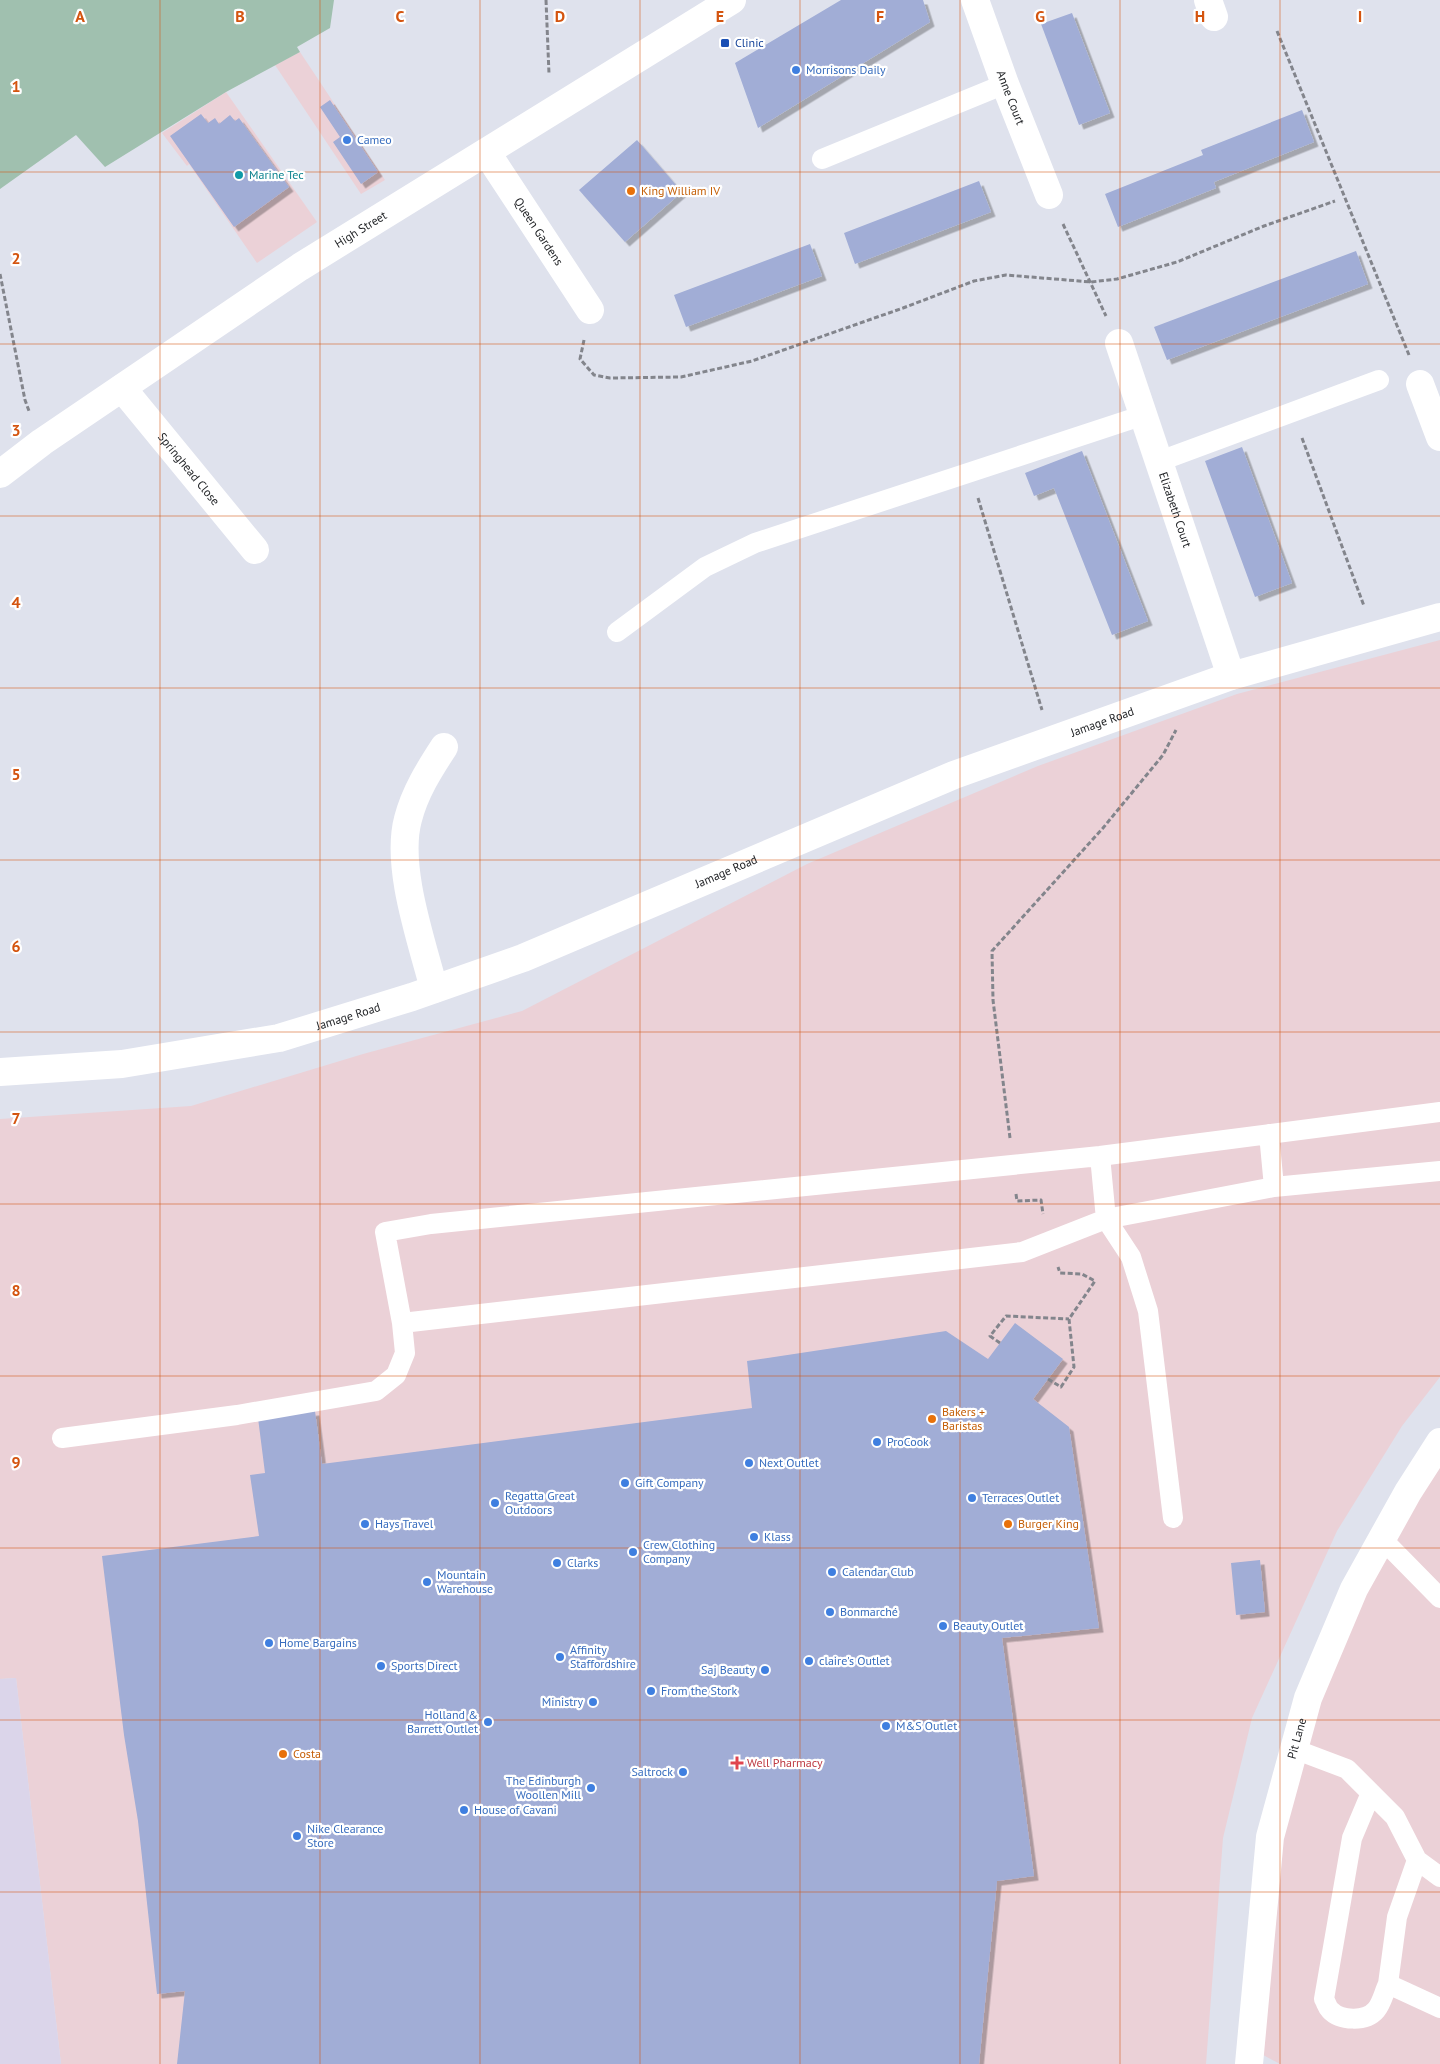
<svg xmlns="http://www.w3.org/2000/svg" width="1440" height="2064" font-family="'PT Sans',sans-serif">
<style>
.commercial{fill:#ebd1d7}
.industrial{fill:#dbd5ea}
.green{fill:#a0c0af}
.building{fill:#a1add6;filter:url(#shadow)}
.lines{fill:none;stroke-linecap:round;stroke-linejoin:round}
.path{stroke:#83858c;stroke-width:3;stroke-dasharray:5 2.5;stroke-linecap:butt}
.service{stroke:#fff;stroke-width:20}
.minor{stroke:#fff;stroke-width:28}
.tertiary{stroke:#fff;stroke-width:28}
.grid{fill:none;stroke:#d4540f;stroke-width:1;stroke-opacity:0.55}
.transit-dot{fill:#1a4fb4;stroke:#fff;stroke-width:2}
.shop-dot{fill:#3f7fe0;stroke:#fff;stroke-width:2}
.culture-dot{fill:#0f9aa8;stroke:#fff;stroke-width:2}
.food-dot{fill:#e8710a;stroke:#fff;stroke-width:2}
.health-dot{fill:#e0444e;stroke:#fff;stroke-width:2}
.labels{text-anchor:middle;stroke-width:4.5;stroke-linejoin:round;paint-order:stroke}
.transit-label{font-size:12px;fill:#164399;stroke:#fff;text-anchor:start}
.shop-label{font-size:12px;fill:#366cbe;stroke:#fff;text-anchor:start}
.street-label{font-size:12px;fill:#232528;stroke:#fff}
.culture-label{font-size:12px;fill:#0d838f;stroke:#fff;text-anchor:start}
.food-label{font-size:12px;fill:#c56008;stroke:#fff;text-anchor:start}
.health-label{font-size:12px;fill:#be3a42;stroke:#fff;text-anchor:start}
.grid-label{font-size:16px;text-anchor:middle;font-weight:bold;fill:#d4540f;stroke:#fff;stroke-width:4.5;stroke-linejoin:round;paint-order:stroke}
</style>
<defs>
<filter id="shadow"><feDropShadow dx="4.5" dy="4.5" stdDeviation="0" flood-color="#0004"/></filter>
</defs>
<rect width="100%" height="100%" fill="#dfe2ed"/>
<path class="commercial" d="M300,52L385,180L361,194L275,65Z
M226,92L317,222L257,263L189,164L187,166L162,133Z
M1440,640V1377L1402,1426L1337,1531L1252,1718L1223,1838L1206,2064H61L16,1678L0,1679V1119L191,1106L363,1054L522,1011L807,864L1038,766L1237,694Z
M1440,1442V2064H1280L1250,2048L1270,1837L1308,1698Z"/>
<path class="industrial" d="M16,1678L61,2064H0V1679Z"/>
<path class="green" d="M0,0H334L330,28L297,47L300,52L226,92L105,167L76,135L0,189Z"/>
<path class="building" d="M841,0H923L930,22L758,128L735,63Z
M1072,13L1110,113L1079,125L1041,24Z
M330,100L378,172L361,184L333,142L340,137L320,107Z
M1302,110L1314,142L1214,182L1216,188L1118,227L1105,194L1203,155L1201,150Z
M201,114L208,123L215,118L219,124L230,115L235,121L239,118L289,187L234,227L170,136Z
M637,140L682,192L625,242L579,190Z
M979,181L991,212L855,264L844,233Z
M810,244L822,276L686,327L674,295Z
M1356,251L1368,284L1167,360L1154,327Z
M1242,447L1292,583L1255,597L1205,461Z
M1082,451L1148,621L1112,635L1054,488L1034,496L1025,473Z
M1015,1323L1063,1359L1033,1399L1069,1427L1099,1628L1002,1638L1034,1876L997,1881L979,2064H177L185,1991L157,1994L138,1821L124,1735L102,1556L259,1536L250,1475L265,1473L258,1418L315,1411L322,1464L752,1408L747,1361L946,1331L988,1359Z
M1260,1560L1265,1612L1236,1615L1231,1563Z"/>
<g class="lines">
<path class="path" d="M546,0L549,74
M1277,31L1409,355
M1063,224L1106,316
M0,274L25,400L29,411
M584,340L580,359L594,375L610,378L681,377L752,361L903,308L974,281L1006,275L1091,282L1117,279L1177,262L1264,226L1335,201
M1302,438L1364,606
M978,498L1042,710
M1010,1138L993,1000L992,951L1103,828L1163,755L1176,730
M1016,1194L1017,1201L1041,1200L1043,1214
M1000,1343L990,1336L1006,1316L1069,1319
M1048,1379L1061,1387L1074,1367L1069,1319L1095,1281L1082,1274L1060,1273L1058,1267"/>
<path class="service" d="M822,159L1005,84
M1160,461L1379,380
M617,632L705,567L755,543L1144,415
M1269,1134L1274,1187
M1100,1156L1106,1219L1131,1257L1148,1311L1173,1518
M402,1323L1022,1252L1106,1219L1274,1187L1440,1171
M62,1438L237,1415L376,1391L396,1375L405,1353L402,1323L385,1232L431,1224L1100,1156L1440,1112
M1382,1539L1440,1598
M1294,1749L1347,1769L1395,1817L1417,1860L1440,1877
M1371,1793L1352,1838L1324,1999C1326,2002 1327,2007 1330,2010C1340,2021 1366,2022 1376,2010C1382,2003 1384,1992 1388,1984
M1417,1860L1397,1917L1388,1984L1440,2008"/>
<g class="minor">
<path id="s1" d="M975,0L1005,84L1049,195"/>
<path d="M1208,0L1214,17"/>
<path id="s2" d="M487,153L590,310"/>
<path id="s3" d="M1119,343L1231,676"/>
<path d="M1420,384L1440,437"/>
<path id="s4" d="M122,388L255,550"/>
<path d="M434,989C422,942 395,867 408,819C415,792 429,770 444,747"/>
<path id="s5" d="M1249,2064L1270,1837L1308,1698L1354,1589L1408,1492L1440,1442"/>
</g>
<g class="tertiary">
<path id="s6" d="M0,474L42,442L300,267L732,0"/>
<path id="s7" d="M0,1072L122,1064L279,1038L412,997L523,958L954,775L1231,676L1440,617"/>
</g>
</g>
<path class="grid" d="M160,0V2064M320,0V2064M480,0V2064M640,0V2064M800,0V2064M960,0V2064M1120,0V2064M1280,0V2064M0,172H1440M0,344H1440M0,516H1440M0,688H1440M0,860H1440M0,1032H1440M0,1204H1440M0,1376H1440M0,1548H1440M0,1720H1440M0,1892H1440"/>
<rect class="transit-dot" x="720" y="38" width="10" height="10" rx="2.5"/>
<g class="shop-dot">
<circle cx="796" cy="70" r="5"/>
<circle cx="347" cy="140" r="5"/>
<circle cx="877" cy="1442" r="5"/>
<circle cx="749" cy="1463" r="5"/>
<circle cx="625" cy="1483" r="5"/>
<circle cx="972" cy="1498" r="5"/>
<circle cx="495" cy="1503" r="5"/>
<circle cx="365" cy="1524" r="5"/>
<circle cx="754" cy="1537" r="5"/>
<circle cx="633" cy="1552" r="5"/>
<circle cx="557" cy="1563" r="5"/>
<circle cx="832" cy="1572" r="5"/>
<circle cx="427" cy="1582" r="5"/>
<circle cx="830" cy="1612" r="5"/>
<circle cx="943" cy="1626" r="5"/>
<circle cx="269" cy="1643" r="5"/>
<circle cx="560" cy="1657" r="5"/>
<circle cx="809" cy="1661" r="5"/>
<circle cx="381" cy="1666" r="5"/>
<circle cx="765" cy="1670" r="5"/>
<circle cx="651" cy="1691" r="5"/>
<circle cx="593" cy="1702" r="5"/>
<circle cx="488" cy="1722" r="5"/>
<circle cx="886" cy="1726" r="5"/>
<circle cx="683" cy="1772" r="5"/>
<circle cx="591" cy="1788" r="5"/>
<circle cx="464" cy="1810" r="5"/>
<circle cx="297" cy="1836" r="5"/>
</g>
<circle class="culture-dot" cx="239" cy="175" r="5"/>
<g class="food-dot">
<circle cx="631" cy="191" r="5"/>
<circle cx="932" cy="1419" r="5"/>
<circle cx="1008" cy="1524" r="5"/>
<circle cx="283" cy="1754" r="5"/>
</g>
<path class="health-dot" d="M734.5 1755.5h5v5h5v5h-5v5h-5v-5h-5v-5h5z"/>
<g class="labels">
<g class="transit-label">
<text x="735" y="47">Clinic</text>
</g>
<g class="shop-label">
<text x="806" y="74">Morrisons Daily</text>
<text x="357" y="144">Cameo</text>
<text x="887" y="1446">ProCook</text>
<text x="759" y="1467">Next Outlet</text>
<text x="635" y="1487">Gift Company</text>
<text x="505" y="1500">Regatta Great<tspan x="505" dy="14">Outdoors</tspan></text>
<text x="982" y="1502">Terraces Outlet</text>
<text x="375" y="1528">Hays Travel</text>
<text x="764" y="1541">Klass</text>
<text x="643" y="1549">Crew Clothing<tspan x="643" dy="14">Company</tspan></text>
<text x="567" y="1567">Clarks</text>
<text x="842" y="1576">Calendar Club</text>
<text x="437" y="1579">Mountain<tspan x="437" dy="14">Warehouse</tspan></text>
<text x="840" y="1616">Bonmarché</text>
<text x="953" y="1630">Beauty Outlet</text>
<text x="279" y="1647">Home Bargains</text>
<text x="570" y="1654">Affinity<tspan x="570" dy="14">Staffordshire</tspan></text>
<text x="819" y="1665">claire's Outlet</text>
<text x="391" y="1670">Sports Direct</text>
<text x="755" y="1674" text-anchor="end">Saj Beauty</text>
<text x="661" y="1695">From the Stork</text>
<text x="583" y="1706" text-anchor="end">Ministry</text>
<text x="478" y="1719" text-anchor="end">Holland &amp;<tspan x="478" dy="14">Barrett Outlet</tspan></text>
<text x="896" y="1730">M&amp;S Outlet</text>
<text x="673" y="1776" text-anchor="end">Saltrock</text>
<text x="581" y="1785" text-anchor="end">The Edinburgh<tspan x="581" dy="14">Woollen Mill</tspan></text>
<text x="474" y="1814">House of Cavani</text>
<text x="307" y="1833">Nike Clearance<tspan x="307" dy="14">Store</tspan></text>
</g>
<g class="street-label">
<text dy="4" stroke="none"><textPath href="#s1" startOffset="104">Anne Court</textPath></text>
<text dy="4" stroke="none"><textPath href="#s6" startOffset="436">High Street</textPath></text>
<text dy="4" stroke="none"><textPath href="#s2" startOffset="94">Queen Gardens</textPath></text>
<text dy="4" stroke="none"><textPath href="#s4" startOffset="105">Springhead Close</textPath></text>
<text dy="4" stroke="none"><textPath href="#s3" startOffset="176">Elizabeth Court</textPath></text>
<text dy="4" stroke="none"><textPath href="#s7" startOffset="1164">Jamage Road</textPath></text>
<text dy="4" stroke="none"><textPath href="#s7" startOffset="759">Jamage Road</textPath></text>
<text dy="4" stroke="none"><textPath href="#s7" startOffset="354">Jamage Road</textPath></text>
<text dy="4" stroke="none"><textPath href="#s5" startOffset="330">Pit Lane</textPath></text>
</g>
<g class="culture-label">
<text x="249" y="179">Marine Tec</text>
</g>
<g class="food-label">
<text x="641" y="195">King William IV</text>
<text x="942" y="1416">Bakers +<tspan x="942" dy="14">Baristas</tspan></text>
<text x="1018" y="1528">Burger King</text>
<text x="293" y="1758">Costa</text>
</g>
<g class="health-label">
<text x="747" y="1767">Well Pharmacy</text>
</g>
</g>
<g class="grid-label">
<text x="80" y="22">A</text>
<text x="240" y="22">B</text>
<text x="400" y="22">C</text>
<text x="560" y="22">D</text>
<text x="720" y="22">E</text>
<text x="880" y="22">F</text>
<text x="1040" y="22">G</text>
<text x="1200" y="22">H</text>
<text x="1360" y="22">I</text>
<text x="16" y="92">1</text>
<text x="16" y="264">2</text>
<text x="16" y="436">3</text>
<text x="16" y="608">4</text>
<text x="16" y="780">5</text>
<text x="16" y="952">6</text>
<text x="16" y="1124">7</text>
<text x="16" y="1296">8</text>
<text x="16" y="1468">9</text>
</g>
</svg>
